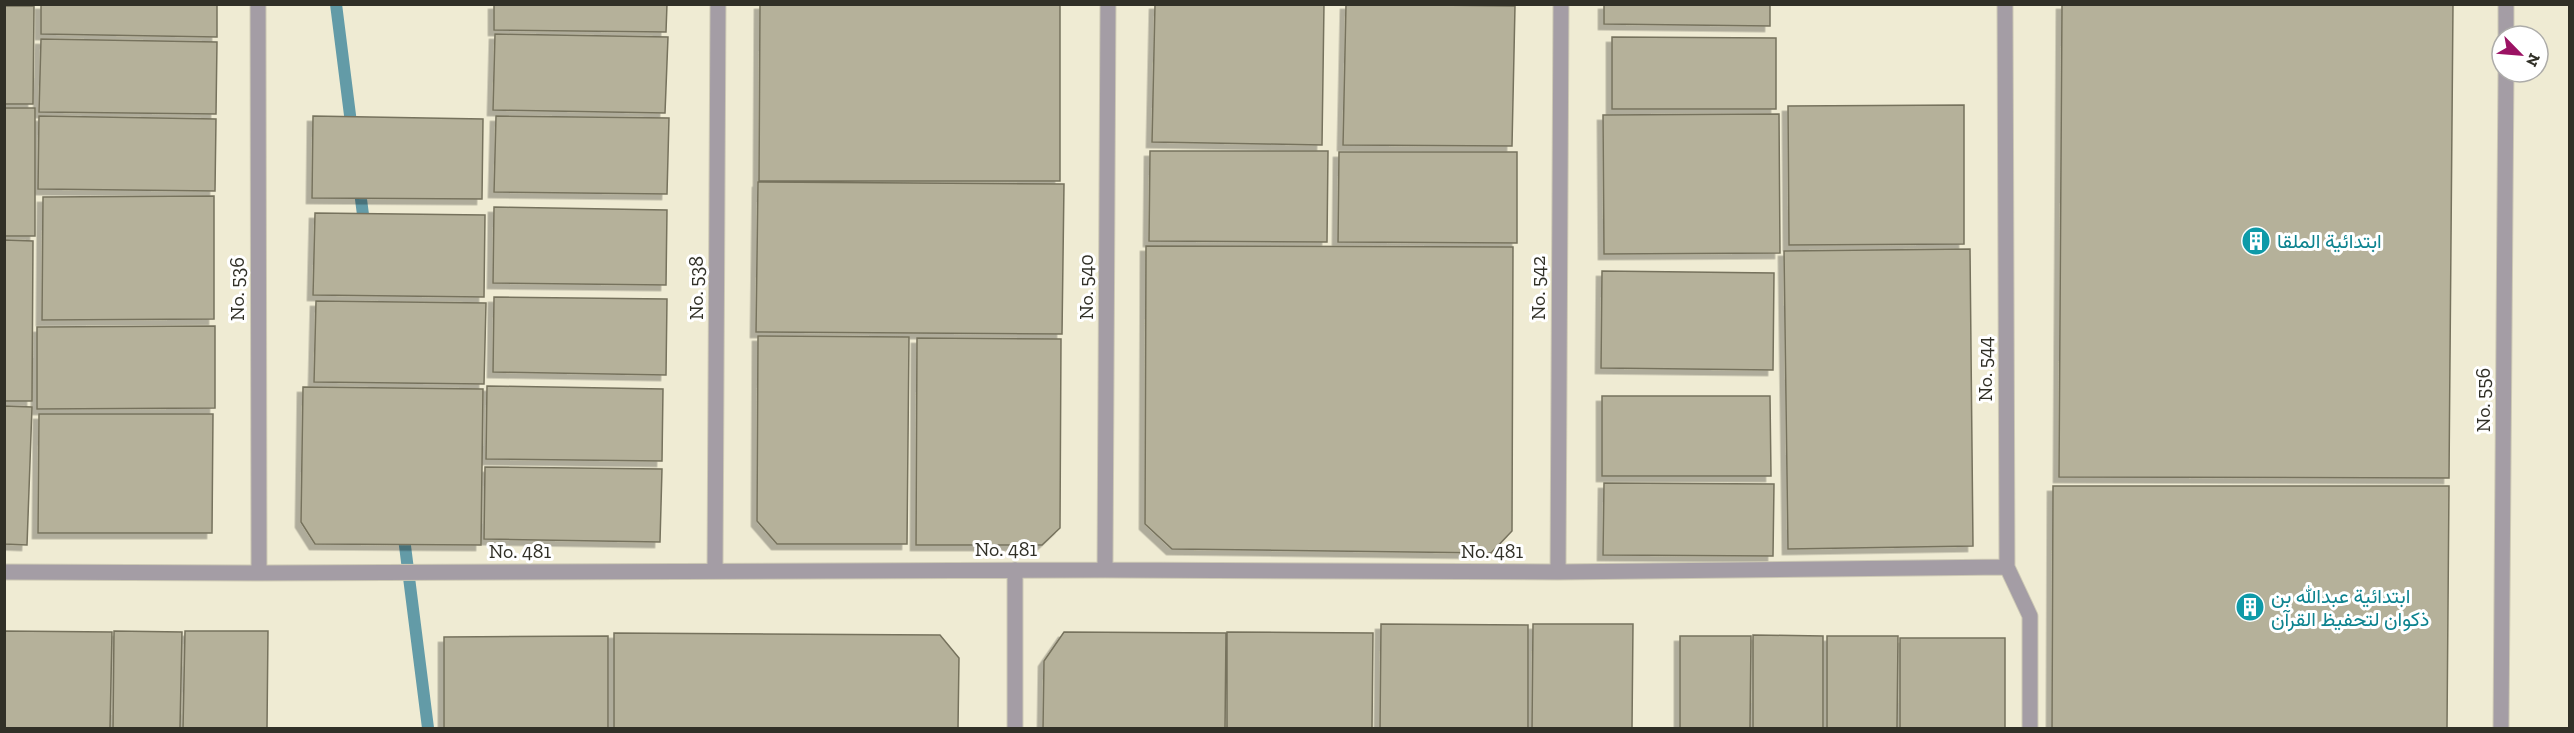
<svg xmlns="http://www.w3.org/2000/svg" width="2574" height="733" font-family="'Zilla Slab',Vazirmatn,serif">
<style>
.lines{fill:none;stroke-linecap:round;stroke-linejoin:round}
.stream{stroke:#639ba7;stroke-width:12}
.building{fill:#b5b19a;stroke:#76725d;stroke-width:1.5;filter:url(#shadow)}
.minor-casing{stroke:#cdc9b4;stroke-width:17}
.minor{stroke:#a49da5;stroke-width:15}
.labels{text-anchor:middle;stroke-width:6;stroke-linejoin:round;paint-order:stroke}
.culture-label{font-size:20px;fill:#0d838f;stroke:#fff;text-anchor:start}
.street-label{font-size:20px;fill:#313027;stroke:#fff}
</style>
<defs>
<filter id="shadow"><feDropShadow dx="-5.5" dy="5.5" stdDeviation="0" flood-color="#0004"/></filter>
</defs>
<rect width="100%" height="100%" fill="#efebd3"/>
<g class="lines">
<path class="stream" d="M336,4L352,131
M359,184L365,230
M403,530L428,728"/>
</g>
<path class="building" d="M41,4H217V37L41,34Z
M494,4H667L666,32L494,30Z
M760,4H1060V181H759Z
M1155,4H1324L1322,145L1152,142Z
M1346,4L1515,6L1512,146L1343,145Z
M1604,4H1770V26L1604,24Z
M2062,4H2453L2449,478L2059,477Z
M4,6H34L33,104H4Z
M495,34L668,37L665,113L493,110Z
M1612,37L1776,38V109H1612Z
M41,39L217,42L216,114L39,112Z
M1964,105V244L1789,245L1788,106Z
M4,108H35V236H4Z
M1779,114L1780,253L1604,254L1603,115Z
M39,116L216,119L215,191L38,189Z
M313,116L483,119L482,199L312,198Z
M496,116L669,118L667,194L494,192Z
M1150,151H1328L1327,242L1149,241Z
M1339,152H1517V243L1338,242Z
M758,182L1064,184L1062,334L756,332Z
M214,196V319L42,320L43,197Z
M494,207L667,210L666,285L493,283Z
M315,213L485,215L484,297L313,295Z
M4,240L33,241L32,401H4Z
M1146,246L1513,247L1512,531L1491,553L1172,549L1145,524Z
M1970,249L1973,546L1788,549L1784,251Z
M1602,271L1774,273L1773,370L1601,368Z
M494,297L667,299L666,375L493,372Z
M316,301L486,303L484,384L314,382Z
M215,326V408L37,409V327Z
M758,336L909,337L907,544H777L757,521Z
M917,338L1061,339L1060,528L1042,545H916Z
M487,386L663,389L662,461L486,459Z
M303,387L483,389L481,545L315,544L301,522Z
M1602,396H1770L1771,476H1602Z
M4,406L32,407L27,545L4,544Z
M39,414H213L212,533H38Z
M485,467L662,469L660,542L484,539Z
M1604,483L1774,484L1773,556L1603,555Z
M2053,486H2449L2447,728H2052Z
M1381,624L1528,625V728H1380Z
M1533,624H1633L1632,728H1532Z
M4,631L112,632L110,728H4Z
M114,631L182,632L180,728H113Z
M185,631H268L267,728H183Z
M1064,632L1226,633L1225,728H1043L1044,661Z
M1227,632L1373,633L1372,728H1227Z
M614,633L940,635L959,658L958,728H614Z
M1753,635L1823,636V728H1753Z
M608,636V728H444V637Z
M1680,636H1751L1750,728H1680Z
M1827,636H1898L1897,728H1827Z
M1900,638H2005V728H1900Z"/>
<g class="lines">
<g class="minor-casing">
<path id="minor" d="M258,4L259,573
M2005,4L2007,567L2030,616V728
M2506,36V4
M1105,570L1108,4
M715,571L718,4
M4,572L259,573L1105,570L1558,572L2007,567
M1558,572L1561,4
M1015,728V570
M2501,728L2506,72"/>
</g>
<use href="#minor" class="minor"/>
</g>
<defs>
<g id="building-disc" transform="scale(1.5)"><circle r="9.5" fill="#0f9aa8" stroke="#fff"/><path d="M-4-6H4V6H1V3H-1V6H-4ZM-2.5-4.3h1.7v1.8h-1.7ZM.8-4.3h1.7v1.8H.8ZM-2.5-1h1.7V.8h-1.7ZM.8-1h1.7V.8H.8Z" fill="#fff"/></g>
</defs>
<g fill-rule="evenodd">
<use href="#building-disc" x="2256" y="241"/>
<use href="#building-disc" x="2250" y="607"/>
</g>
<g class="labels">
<g class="culture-label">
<text x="2277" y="248">ابتدائية الملقا</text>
<text x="2271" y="603">ابتدائية عبدالله بن<tspan x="2271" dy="23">ذكوان لتحفيظ القرآن</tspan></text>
</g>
<g class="street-label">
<text transform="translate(1086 287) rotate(-90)" y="7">No. 540</text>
<text transform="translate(696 288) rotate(-90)" y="7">No. 538</text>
<text transform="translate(1538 288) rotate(-90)" y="7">No. 542</text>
<text transform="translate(237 289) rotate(-90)" y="7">No. 536</text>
<text transform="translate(1985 369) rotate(-90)" y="7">No. 544</text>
<text transform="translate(2483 400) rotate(-90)" y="7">No. 556</text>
<text x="1006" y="556">No. 481</text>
<text x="520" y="558">No. 481</text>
<text x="1492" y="558">No. 481</text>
</g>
</g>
<rect width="2574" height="733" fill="none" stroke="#313027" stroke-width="12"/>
<g transform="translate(2520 54) rotate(115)"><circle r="28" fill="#ffffff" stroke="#adaca9" stroke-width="1.5"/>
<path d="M0-4.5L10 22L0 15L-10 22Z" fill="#9b1263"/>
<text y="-9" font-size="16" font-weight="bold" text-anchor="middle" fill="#313027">N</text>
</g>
</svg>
